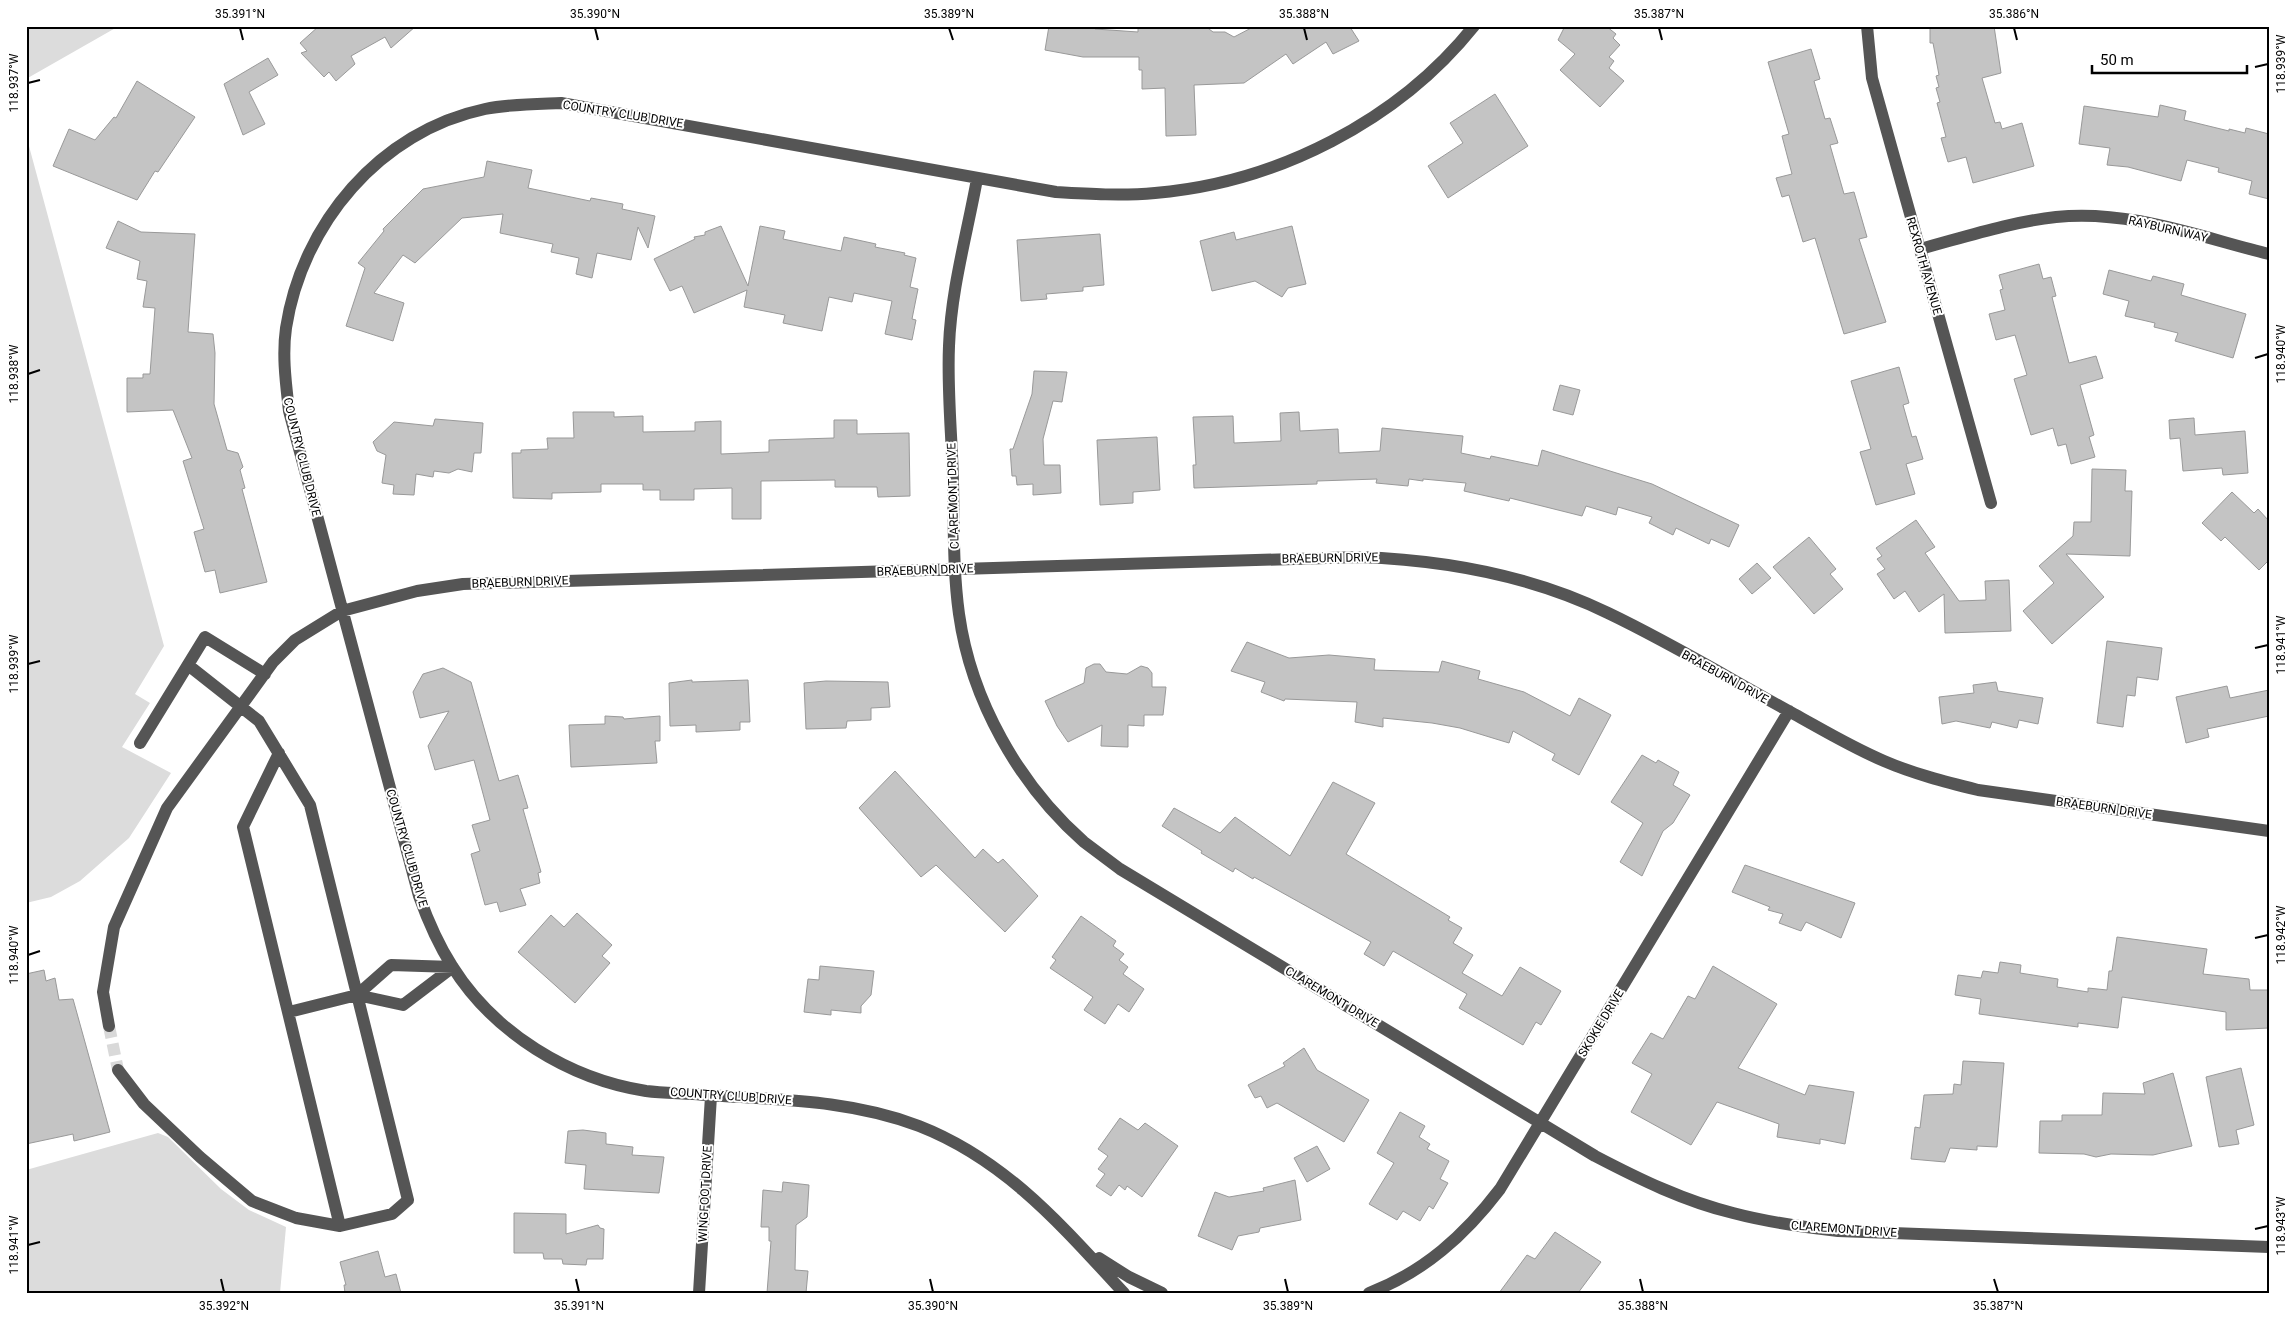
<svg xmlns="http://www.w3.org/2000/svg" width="2295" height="1319" font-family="Roboto,sans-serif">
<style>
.green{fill:#dcdcdc}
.building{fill:#c4c4c4;stroke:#999}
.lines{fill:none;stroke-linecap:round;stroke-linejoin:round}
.minor-tunnel{stroke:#d9d9d9;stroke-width:12;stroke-dasharray:12 6;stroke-linecap:butt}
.minor{stroke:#555;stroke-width:12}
.ticks{fill:none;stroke:#000;stroke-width:2}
.labels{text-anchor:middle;stroke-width:4;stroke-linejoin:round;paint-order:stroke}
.street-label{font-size:12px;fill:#000;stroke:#fff}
.neatline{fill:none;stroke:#000;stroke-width:2}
.ticks-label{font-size:12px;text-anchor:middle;fill:#000}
</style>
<rect width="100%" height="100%" fill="#fff"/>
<path class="green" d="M26,26H119L26,79Z
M26,135L164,646L135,694L150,703L122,747L171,773L129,838L80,881L51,897L26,903Z
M158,1133L168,1137L221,1189L249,1210L286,1227L280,1293H26V1170Z"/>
<path class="building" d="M319,26H416L391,48L385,37L351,56L355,64L336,81L329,72L324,77L301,53L307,51L300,43Z
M1049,26H1096L1095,29L1138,32V26H1205L1213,32H1225L1234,37L1255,26H1351L1350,27L1359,41L1333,54L1326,42L1293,64L1286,54L1244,83L1194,85L1196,135L1166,136L1165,88L1142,89V70H1139V57H1083L1045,50Z
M1565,26H1606L1616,34L1613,38L1620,45L1609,57L1614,61L1609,68L1624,81L1600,107L1560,70L1575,54L1558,40Z
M1930,26H1994L2001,73L1982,78L1995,123L2000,122L2002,129L2022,123L2034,166L1973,183L1966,157L1948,162L1941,138L1946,137L1937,103L1940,102L1936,88L1939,87L1936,76L1939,75L1933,43H1930Z
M1811,49L1820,79L1814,81L1825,119L1830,118L1838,143L1830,145L1844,194L1854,192L1867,237L1859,239L1886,322L1844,334L1815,238L1803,242L1789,195L1782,197L1776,178L1792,174L1782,136L1789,134L1768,62Z
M268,58L278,75L249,92L265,124L243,135L224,84Z
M137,81L195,117L158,172L155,171L137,200L53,166L69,129L95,140L114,117L116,118Z
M1495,94L1528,146L1448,198L1428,166L1463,143L1450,123Z
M2160,105L2186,111L2184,120L2229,131V129L2245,133L2246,128L2269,134V199L2249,194L2252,181L2218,172L2219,168L2187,160L2181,181L2128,167L2107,165L2110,148L2079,144L2084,106L2158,117Z
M487,161L532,170L528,188L590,201L591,198L623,204L622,209L655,216L648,248L638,227L631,260L597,253L592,278L576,274L579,258L551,252L553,244L500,233L503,214L462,218L415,263L403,255L374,293L404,303L393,341L346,326L365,268L358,263L384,231L383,229L423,189L484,177Z
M118,221L141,232L195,234L188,332L213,334L215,353L214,404L227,450L238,453L243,467L240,470L245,488L242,489L267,582L220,593L215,570L205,572L194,532L204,529L183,461L192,458L173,410L127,412V378H143V374H150L155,308L143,307L147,281L137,279L140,261L106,248Z
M721,226L748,286L760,226L785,231L783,239L841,251L844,237L876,244L875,247L905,253L904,255L916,258L910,287L918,289L912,319L916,320L912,340L885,334L892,301L854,293L852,302L829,297L822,331L783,323L785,315L744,307L747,290L694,313L682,286L670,291L654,259L695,239L694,237L705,235V232Z
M1292,226L1306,284L1288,288L1282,297L1255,281L1212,291L1200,241L1234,232L1236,240Z
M1100,234L1104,285L1083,287V291L1046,294L1047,299L1021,301L1017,240Z
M2039,264L2043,279L2051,277L2056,296L2052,297L2069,363L2096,356L2103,378L2080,385L2094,435L2089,437L2095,457L2071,464L2066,444L2058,446L2053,428L2031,435L2014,379L2027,375L2015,335L1996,340L1989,314L2005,310L2000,290L2003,289L1999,275Z
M2109,270L2151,281L2153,276L2184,284L2181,295L2246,314L2233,358L2175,341L2178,333L2154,327L2155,323L2125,316L2129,301L2103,294Z
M1899,367L1909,403L1903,405L1912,437L1916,436L1923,459L1906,464L1915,494L1876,505L1860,452L1871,449L1851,381Z
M1034,371L1067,372L1062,402L1053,401L1043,439L1044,465H1060L1061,493L1033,495V484L1017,485L1016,476H1012L1010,449H1013L1032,394Z
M1560,385L1580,390L1573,415L1553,410Z
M573,412H614V417L643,416V432L695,431V422L721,421V454L769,452V440L834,438V420H857V434L909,433L910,496L878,497L877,487H835V480L761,481V519H732V488L694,489V500H660V490H643V484H601V492L552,493V499L513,498L512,453H521V450L548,449L547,438H574Z
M1299,412L1300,431L1338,429L1339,453L1380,451L1382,428L1463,436L1461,453L1490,459L1491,456L1538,466L1542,450L1652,484L1739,525L1729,547L1711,539L1709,544L1676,528L1673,535L1649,523L1652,517L1618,507L1616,515L1586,506L1582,516L1510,498L1509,501L1464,491L1466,483L1423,479V481L1409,479L1408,486L1376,483L1377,479L1317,481V484L1194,488L1193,465H1196L1193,417L1233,416L1234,443L1281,441L1280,413Z
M2194,418L2195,435L2245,431L2248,473L2223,475L2222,468L2183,471L2180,438L2170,439L2169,420Z
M435,419L483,423L481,453H474L472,472L458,469L449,473L434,471L433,477L416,474L414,495L393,494L394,485L382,483L386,455L377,451L373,442L394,422L433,426Z
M1157,437L1160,490L1133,492V503L1100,505L1097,440Z
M2092,469L2126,470L2125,491H2132L2130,556L2066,554L2104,597L2052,644L2023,611L2054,583L2039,566L2073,536L2074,522H2091Z
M2232,492L2254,513L2258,509L2269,521V560L2259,570L2225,537L2221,541L2202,523Z
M1916,520L1935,547L1925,553L1959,601L1986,600L1985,581L2009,580L2011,631L1945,633L1944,594L1919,612L1905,591L1894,599L1877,574L1885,569L1877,559L1882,556L1876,548Z
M1809,537L1836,569L1830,574L1843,589L1814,614L1773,567Z
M1757,563L1771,578L1752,594L1739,579Z
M2107,641L2162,648L2158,680L2137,677L2135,696L2127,695L2123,727L2097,723Z
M1247,642L1289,658L1329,655L1375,659L1374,670L1439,672L1442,661L1480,671L1478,679L1524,692L1570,716L1579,698L1611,715L1579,775L1552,760L1555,754L1513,731L1509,743L1460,728L1432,723L1383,718V727L1355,722L1357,702L1285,699L1284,701L1261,692L1265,682L1231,671Z
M1094,664H1100L1106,672L1127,674L1141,666L1148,668L1152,673V687H1166L1163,715H1144V726L1128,725V747L1101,746L1102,725L1068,742L1057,726L1045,701L1084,683L1086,668Z
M443,668L471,682L499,781L518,775L528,808L523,809L541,872L538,873L540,883L520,889L526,905L500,912L497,902L485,905L471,854L480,851L472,825L490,820L474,760L435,770L428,746L449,711L420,718L413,692L423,674Z
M692,680V682L748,680L750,722H740V730L696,732V725L670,726L669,683Z
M826,681L888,682L890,707L871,708V720L847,721L846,728L806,729L804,683Z
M1996,682L1998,691L2043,698L2038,724L2019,720L2017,728L1992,722L1990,728L1956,721L1942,724L1939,697L1974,693L1973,685Z
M2227,686L2230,698L2269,690V716L2207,729L2209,737L2186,743L2176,697Z
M605,716L623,717L624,719L660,716V741H655L657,763L571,767L569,725L605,724Z
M1642,755L1656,763L1658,760L1679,772L1673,785L1690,795L1673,823L1663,831L1642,876L1620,862L1643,823L1611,802Z
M895,771L975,858L983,849L998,863L1003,859L1038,896L1005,932L936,865L921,877L859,808Z
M1333,782L1375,803L1346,854L1450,917L1448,920L1462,928L1453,943L1473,955L1462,973L1502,996L1520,967L1561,991L1541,1025L1536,1022L1523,1045L1459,1008L1467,994L1393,951L1384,966L1364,954L1371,942L1254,877L1253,879L1235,868L1233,872L1201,853L1202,851L1162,826L1174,808L1220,833L1235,817L1290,856Z
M1745,865L1855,903L1841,938L1806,922L1801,931L1779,923L1783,914L1768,910L1770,907L1732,892Z
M577,913L612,945L602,956L610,963L575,1003L518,952L551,915L564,927Z
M1081,916L1116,941L1113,946L1124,954L1119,960L1128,967L1123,974L1144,989L1129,1012L1118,1004L1105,1024L1084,1010L1093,997L1050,968L1056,960L1052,957Z
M2117,937L2207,949L2203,974L2249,979L2250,990H2269V1028L2226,1030V1012L2122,997L2118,1028L2078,1023V1027L1979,1014L1981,999L1955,995L1958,975L1981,978L1983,971L1998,973L2000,962L2021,965L2020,973L2058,979L2057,987L2088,992V988L2107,990L2109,971H2112Z
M820,966L874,971L871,995L861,1006V1013L831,1010V1015L804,1012L808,979L819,980Z
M1713,966L1777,1004L1738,1068L1805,1095L1809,1085L1854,1092L1845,1144L1820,1139V1144L1777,1137L1779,1124L1717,1102L1691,1145L1631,1112L1652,1074L1632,1063L1651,1033L1663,1039L1688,996L1695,999Z
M44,970L46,981L55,978L59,1000L73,999L110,1132L74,1141L73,1134L26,1144V974Z
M1304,1048L1317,1070L1369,1100L1344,1142L1277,1103L1267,1108L1261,1096L1255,1098L1248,1085L1285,1066L1283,1063Z
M1963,1061L2004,1063L1997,1147L1977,1146V1150L1950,1148L1945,1162L1911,1159L1915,1127L1920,1128L1924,1095L1953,1094L1954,1084L1961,1085Z
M2241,1068L2254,1125L2236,1130L2239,1144L2219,1147L2206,1077Z
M2173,1073L2192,1146L2153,1155L2111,1154L2096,1157L2084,1154L2039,1153L2040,1121H2062V1115H2102L2103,1093L2145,1094L2143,1083Z
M1400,1112L1425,1126L1419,1137L1430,1144L1427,1149L1449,1161L1440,1179L1448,1183L1433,1209L1429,1206L1420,1221L1403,1211L1397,1220L1369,1204L1394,1163L1377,1153Z
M1120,1118L1138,1130L1145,1123L1178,1146L1142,1197L1127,1186L1125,1190L1119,1185L1111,1196L1096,1186L1105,1174L1098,1169L1108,1156L1098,1149Z
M583,1130L606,1133V1144L633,1147L632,1155L664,1157L659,1193L584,1189L586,1165L565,1163L568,1131Z
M1317,1146L1330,1169L1307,1182L1294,1158Z
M1295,1180L1301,1220L1260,1228L1259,1232L1238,1236L1232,1250L1198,1236L1215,1192L1229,1197L1264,1191L1263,1188Z
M783,1182L809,1185L807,1217L796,1225L795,1270L808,1271L806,1293H767L771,1241H769V1227H761L763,1190L782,1192Z
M514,1213L566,1214V1234L598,1225L600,1228L604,1229L603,1259H587L586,1265L563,1264L562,1259H544L543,1253H514Z
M1555,1232L1601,1262L1578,1293H1499L1527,1255L1535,1259Z
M378,1251L385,1277L396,1274L401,1293H345L344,1285H346L340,1262Z"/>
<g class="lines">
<path class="minor-tunnel" d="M109,1026L118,1070"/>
<path class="minor" d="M1867,26L1872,78L1991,503
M977,179C967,234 951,290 949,346C947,391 952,437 953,482C954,526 953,571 959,614C971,700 1019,785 1084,842C1096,851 1108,860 1120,869L1595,1156C1639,1179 1684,1201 1733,1213C1767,1222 1802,1227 1838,1231L2269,1247
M1920,249C1965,237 2010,222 2056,217C2128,209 2200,237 2269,254
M140,743L205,637L265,674
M279,753L243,827L340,1226
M391,965L453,967L403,1005L357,995Z
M289,1012L357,995
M109,1026L103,992L114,927L167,808L273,662L295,640L342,611L417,591L463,584L1359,557C1446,560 1530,575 1608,613C1671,643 1732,680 1794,714C1823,730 1853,748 1884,761C1914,774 1946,782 1978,790L2269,831
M118,1070L144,1104L200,1157L252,1201L296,1218L340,1226L392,1214L408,1200L310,805L259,721L188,665
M1099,1258L1129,1277L1162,1293
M699,1293L711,1096
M1124,1293C1062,1226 1006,1160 919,1126C846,1098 769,1100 693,1094C678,1093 662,1093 646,1091C569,1079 494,1033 452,966C438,944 428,921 419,896L289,411C286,384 282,356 286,328C302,224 380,131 485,109C510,104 535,104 561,103L1056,192C1089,194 1122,196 1155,193C1276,183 1398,121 1474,26
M1369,1293C1424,1272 1465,1235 1500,1189L1789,711"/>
</g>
<path class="ticks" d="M240,28L243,40M595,28L598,40M949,28L953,40M1304,28L1307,40M1659,28L1662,40M2014,28L2017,40M2255,67L2268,64M28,83L40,80M2255,358L2268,354M28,374L40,370M2255,648L2268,645M28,664L40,661M2255,938L2268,935M28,955L40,951M2255,1229L2268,1226M28,1245L40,1242M221,1279L224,1292M576,1279L579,1292M930,1279L933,1292M1285,1279L1288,1292M1640,1279L1643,1292M1994,1279L1998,1292"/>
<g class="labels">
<g class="street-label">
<text transform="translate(623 114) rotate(9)" y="4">COUNTRY CLUB DRIVE</text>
<text transform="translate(2168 229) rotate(13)" y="4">RAYBURN WAY</text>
<text transform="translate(1924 266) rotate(74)" y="4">REXROTH AVENUE</text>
<text transform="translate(302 457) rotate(76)" y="4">COUNTRY CLUB DRIVE</text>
<text transform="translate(953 496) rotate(-92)" y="4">CLAREMONT DRIVE</text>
<text transform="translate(1330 558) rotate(-1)" y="4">BRAEBURN DRIVE</text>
<text transform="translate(925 570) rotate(-2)" y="4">BRAEBURN DRIVE</text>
<text transform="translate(520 582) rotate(-2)" y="4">BRAEBURN DRIVE</text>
<text transform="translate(1725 677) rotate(29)" y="4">BRAEBURN DRIVE</text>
<text transform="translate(2104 808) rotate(8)" y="4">BRAEBURN DRIVE</text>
<text transform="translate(407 848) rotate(74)" y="4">COUNTRY CLUB DRIVE</text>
<text transform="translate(1332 997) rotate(31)" y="4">CLAREMONT DRIVE</text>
<text transform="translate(1601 1023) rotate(-59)" y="4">SKOKIE DRIVE</text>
<text transform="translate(731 1096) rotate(4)" y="4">COUNTRY CLUB DRIVE</text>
<text transform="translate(705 1194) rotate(-87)" y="4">WINGFOOT DRIVE</text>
<text transform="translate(1844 1229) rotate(4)" y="4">CLAREMONT DRIVE</text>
</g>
</g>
<rect width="2295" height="1319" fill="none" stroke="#ffffff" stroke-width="55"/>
<path d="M2092 65v8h155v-8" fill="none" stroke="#000000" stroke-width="2.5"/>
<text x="2100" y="65" font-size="15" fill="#000000" stroke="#ffffff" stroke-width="4" paint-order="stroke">50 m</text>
<rect x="28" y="28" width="2240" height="1264" class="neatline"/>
<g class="ticks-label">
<text x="240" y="18">35.391°N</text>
<text x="595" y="18">35.390°N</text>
<text x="949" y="18">35.389°N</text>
<text x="1304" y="18">35.388°N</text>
<text x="1659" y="18">35.387°N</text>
<text x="2014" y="18">35.386°N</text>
<text transform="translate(2281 64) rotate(-90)" y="4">118.939°W</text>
<text transform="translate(14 83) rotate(-90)" y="4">118.937°W</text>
<text transform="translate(2281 354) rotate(-90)" y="4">118.940°W</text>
<text transform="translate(14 374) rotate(-90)" y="4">118.938°W</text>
<text transform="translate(2281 645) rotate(-90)" y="4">118.941°W</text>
<text transform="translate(14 664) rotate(-90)" y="4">118.939°W</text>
<text transform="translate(2281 935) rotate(-90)" y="4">118.942°W</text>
<text transform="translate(14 955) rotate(-90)" y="4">118.940°W</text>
<text transform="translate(2281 1226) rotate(-90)" y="4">118.943°W</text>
<text transform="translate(14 1245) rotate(-90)" y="4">118.941°W</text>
<text x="224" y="1310">35.392°N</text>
<text x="579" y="1310">35.391°N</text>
<text x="933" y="1310">35.390°N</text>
<text x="1288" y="1310">35.389°N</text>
<text x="1643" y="1310">35.388°N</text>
<text x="1998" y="1310">35.387°N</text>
</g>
</svg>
